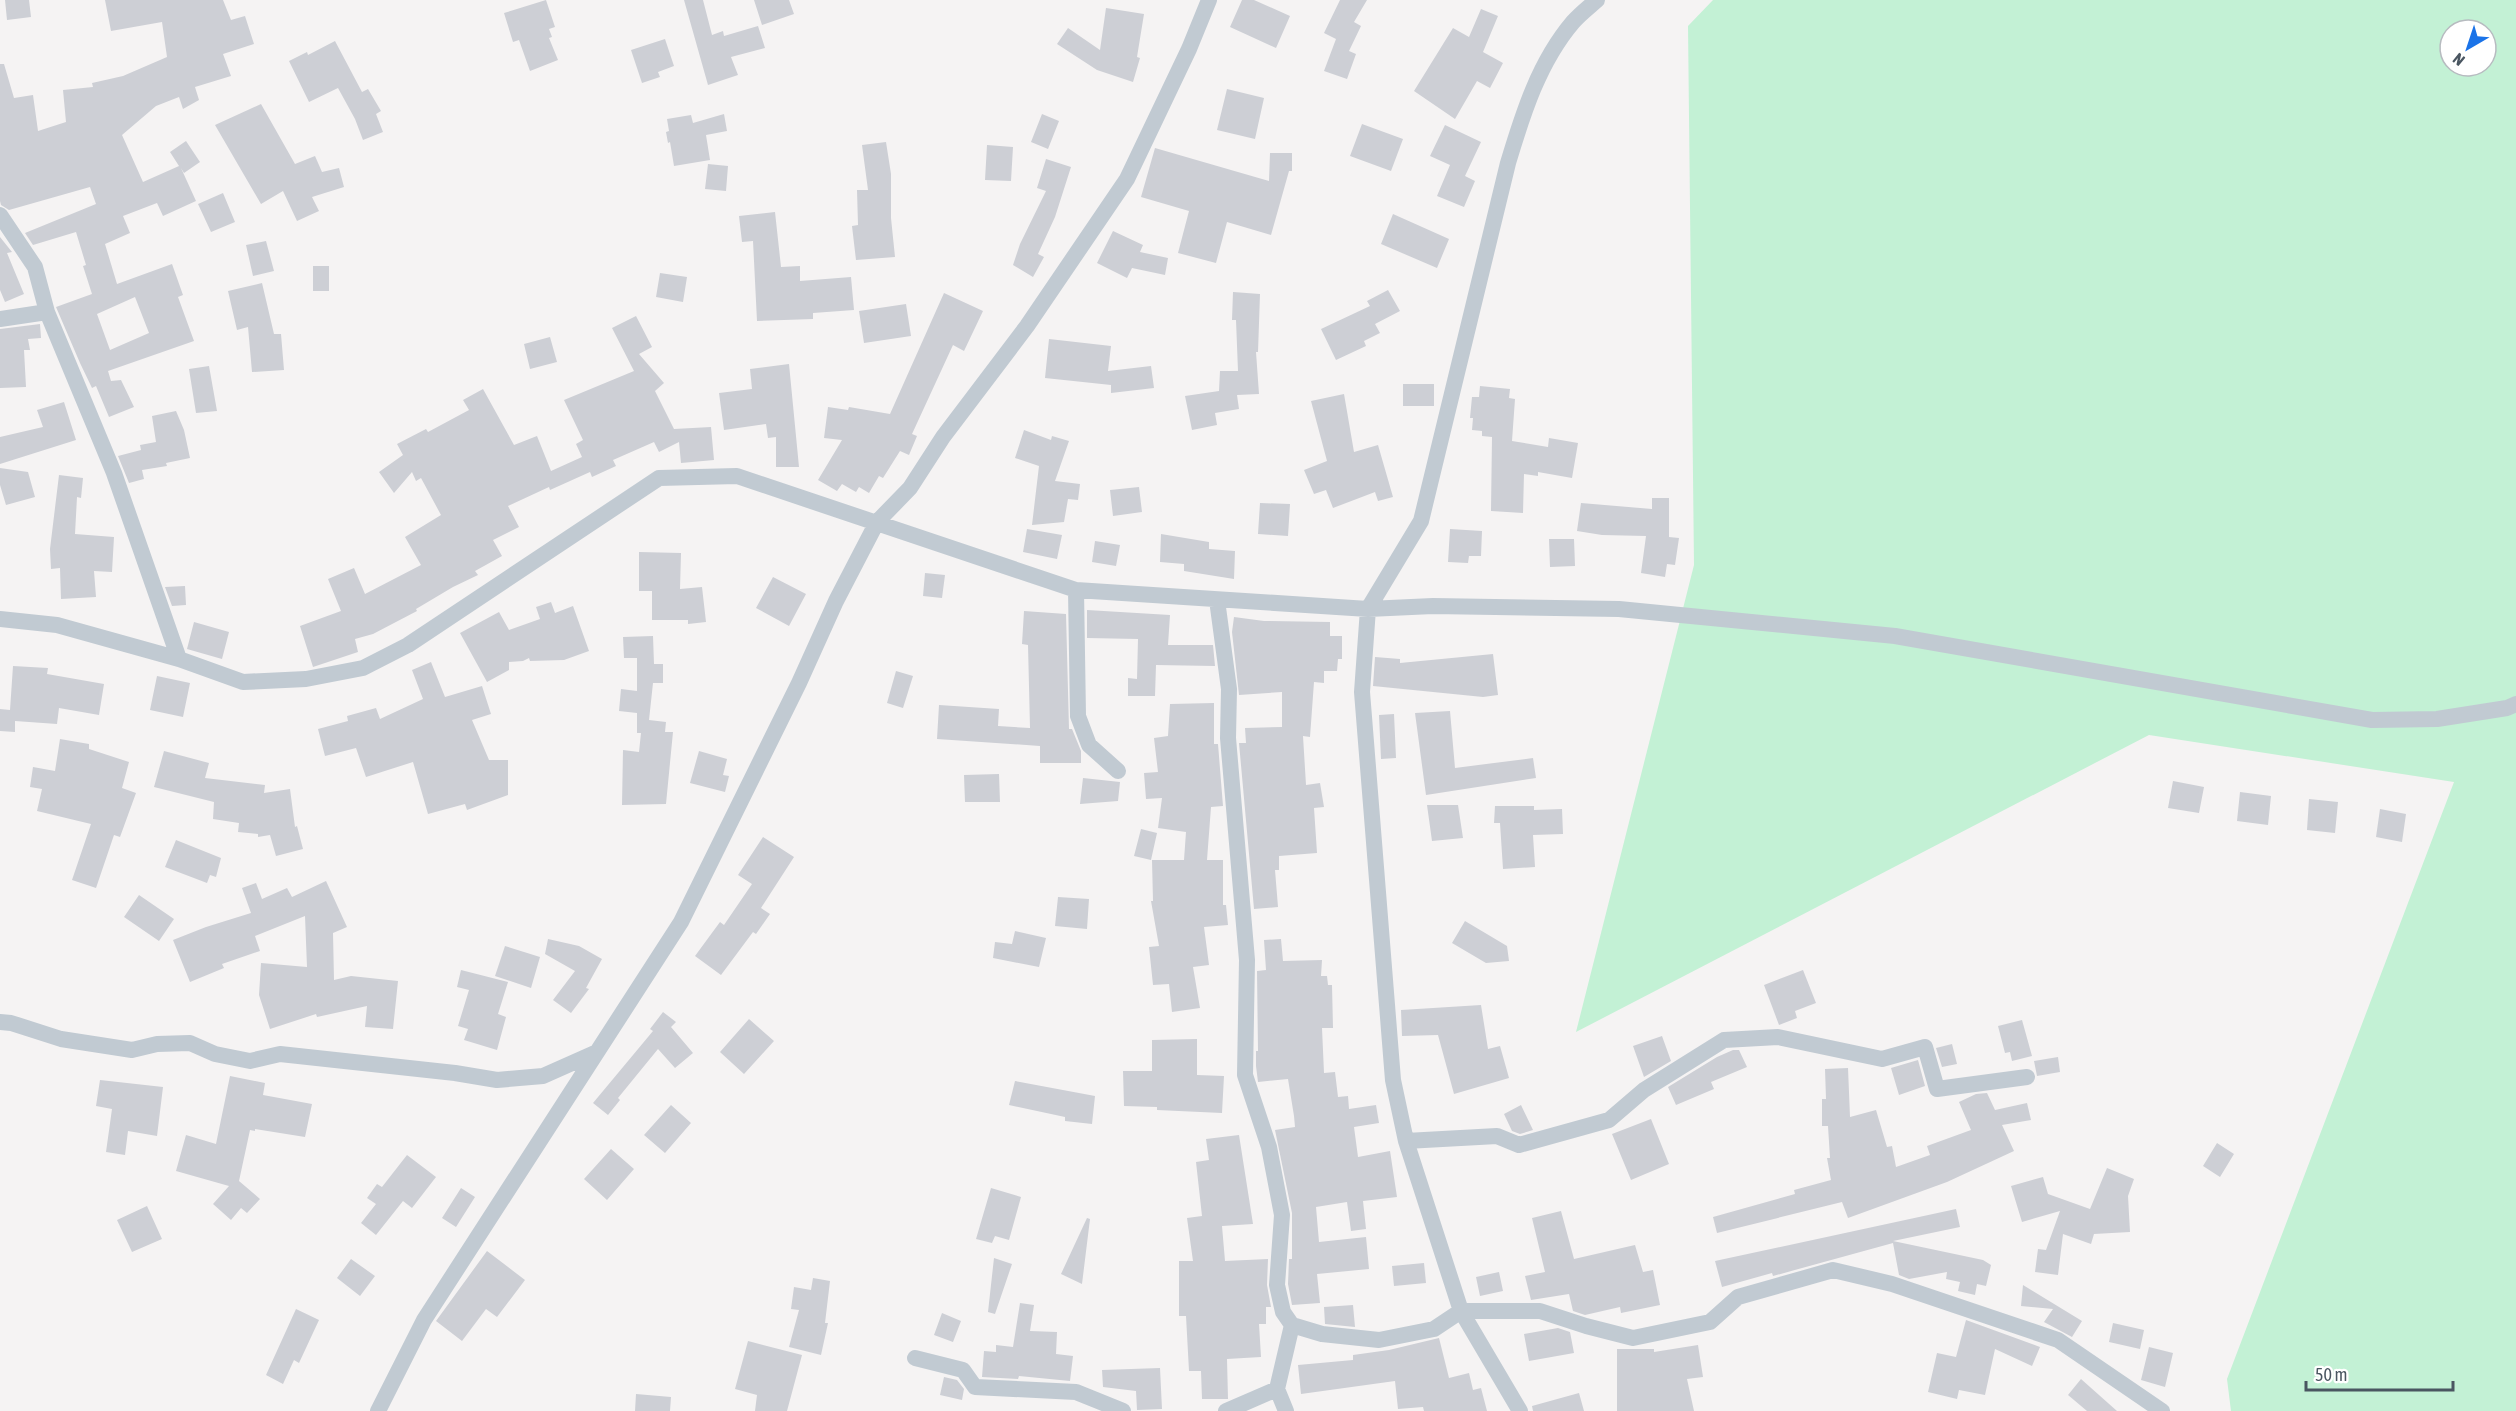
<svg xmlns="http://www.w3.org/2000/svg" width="2516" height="1411" font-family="'Asap Condensed',sans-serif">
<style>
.green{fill:#c3f1d5;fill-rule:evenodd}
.building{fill:#cdcfd5;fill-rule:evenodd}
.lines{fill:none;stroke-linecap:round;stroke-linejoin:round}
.street{stroke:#c1cad2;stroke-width:16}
</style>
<rect width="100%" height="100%" fill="#f5f3f3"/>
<path class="green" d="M1713,0H2516V1411H2231L2227,1379L2454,782L2149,735L1576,1032L1694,565L1688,26ZM2450,30H2486V66H2450Z"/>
<path class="building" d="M5,0H29L31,17L7,20Z
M105,0H223L231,20L245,16L254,44L223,54L231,76L195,87L199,100L183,109L179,97L156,106L122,135L143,182L179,166L170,152L186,141L200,162L184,173L181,168L196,201L163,216L157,203L123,216L130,233L105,244L117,284L172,264L183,295L178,297L194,341L108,371L111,381L121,380L134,407L109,417L96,386L92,388L80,363L56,307L92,294L83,266L86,265L76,232L33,245L25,233L96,204L90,187L9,210L1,205L0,201V64H4L14,98L33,95L38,131L66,122L63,90L93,87L92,83L123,76L167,57L162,22L111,31ZM135,297L149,333L110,350L97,314Z
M546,0L555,27L549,29L552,37L549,38L558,60L530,71L519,40L513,42L504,13Z
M684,0H703L712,35L723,31L724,36L758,26L765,48L731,57L738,75L708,85Z
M754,0H789L794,14L762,25Z
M1242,0H1254L1290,16L1276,48L1230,27Z
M1340,0H1367L1354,22L1361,26L1349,51L1356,54L1347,79L1324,71L1336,39L1324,33Z
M1106,8L1144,14L1137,57L1140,58L1133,82L1097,70L1057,44L1068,28L1100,50Z
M1481,9L1498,16L1483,52L1503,63L1490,88L1477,81L1455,119L1414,91L1453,28L1469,37Z
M665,39L674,66L658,72L660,77L642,83L631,50Z
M335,41L362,92L368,89L381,111L376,114L383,132L363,140L355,119L338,88L309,102L289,61L307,52L308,55Z
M1227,89L1264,98L1255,139L1217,130Z
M261,104L295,164L315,156L322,172L339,168L344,187L312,197L319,211L297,221L283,191L261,204L215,125Z
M724,114L727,131L706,135L710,160L674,166L670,142L668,143L666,132L669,131L667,119L691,115L693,123Z
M1042,114L1059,121L1048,149L1031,142Z
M1362,124L1403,139L1391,171L1350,156Z
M1445,125L1481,142L1465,176L1475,181L1464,207L1437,196L1450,165L1430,156Z
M886,142L891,174V218L895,257L856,260L852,226L858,225L857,190H868L862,145Z
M987,145L1013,147L1011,181L985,180Z
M1155,148L1269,181L1270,153H1292V171H1289L1271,235L1227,222L1216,263L1178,253L1189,211L1141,197Z
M1046,159L1071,167L1055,217L1038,254L1044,257L1033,277L1013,265L1020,244L1046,191L1037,188Z
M708,164L728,166L726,191L705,189Z
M223,193L235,222L211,232L198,204Z
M775,212L781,267L800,266V281L851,277L854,310L813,313V319L757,321L753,241L742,242L739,216Z
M1393,214L1449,239L1437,268L1381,244Z
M1113,231L1143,245L1140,252L1168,258L1165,275L1132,268L1127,278L1097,263Z
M0,237L12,252L7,253L24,294L5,302L0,290Z
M266,241L274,271L253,276L246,245Z
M313,266H329V291H313Z
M660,273L687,277L683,302L656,297Z
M262,283L274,334H281L284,370L252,372L248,327L237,330L228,291Z
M1388,290L1400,311L1375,324L1380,333L1364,341L1366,346L1336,360L1321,329L1370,306L1367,301Z
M1233,292L1260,294L1258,352H1256L1259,394L1237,395L1239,409L1215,413L1217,425L1192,430L1185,396L1219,391L1220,371H1238L1236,320H1232Z
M944,293L983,311L964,351L953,345L912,434L917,436L909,455L900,451L883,478L879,476L869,493L859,487L856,492L842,484L837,491L818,480L842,440L824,438L828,407L848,410L849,407L890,414Z
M906,304L911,336L864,343L859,311Z
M636,316L652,347L639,354L664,383L655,391L674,429L711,427L714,460L681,463L679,442L659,452L654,442L613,460L616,466L592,477L590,472L550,490L549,487L508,506L519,527L493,540L502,556L475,571L478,575L453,587L416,609L417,611L373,634L355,639L358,652L313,667L300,626L341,611L328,579L354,568L365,594L421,565L405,537L441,515L421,478L416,481L412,472L394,493L379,472L403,455L397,444L426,429L428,432L469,410L463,400L483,389L514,445L537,436L551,471L582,457L576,444L583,440L564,400L634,371L612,328Z
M40,324L41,338L28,339L30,350H24L26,387L0,388V329Z
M550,337L557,362L530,369L524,344Z
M1049,339L1111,346L1108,371L1151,366L1154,388L1111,393V385L1045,378Z
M789,364L799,467H776V437L768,438L766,424L724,430L719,393L752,389L750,369Z
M209,366L217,411L196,413L189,369Z
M1403,384H1434V406H1403Z
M1480,386L1510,389L1509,398L1515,399L1512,441L1548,447L1549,438L1578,443L1572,478L1538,472V476L1524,474L1523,513L1491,511L1492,437L1482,436V431L1472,430L1473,418H1470L1472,397H1479Z
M1344,394L1354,452L1378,445L1393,497L1378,501L1375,492L1333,508L1326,490L1314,494L1304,470L1327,461L1311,401Z
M64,402L76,440L0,464V437L43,427L37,410Z
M176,411L184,430L190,458L166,463L167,466L142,470L144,479L129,483L118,456L141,450L140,445L156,442L152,416Z
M1024,430L1051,440L1052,436L1069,441L1055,481L1080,484L1078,500L1068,499L1064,522L1032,525L1039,466L1015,458Z
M0,468L28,472L35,497L6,505L0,485Z
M59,475L83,478L81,498L77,497L75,534L114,537L112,572L94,571L96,597L61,599L60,568L51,569L50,549Z
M1139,487L1142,512L1113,516L1110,490Z
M1652,498H1669V537L1679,538L1675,565L1667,564L1665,577L1641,573L1646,536L1602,535L1577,531L1581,503L1652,509Z
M1260,503L1290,504L1288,536L1258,534Z
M1027,529L1062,535L1057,559L1023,552Z
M1450,529L1482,531L1481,556H1469L1468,563L1448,562Z
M1161,534L1209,542V549L1235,551L1234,579L1184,571V564L1160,562Z
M1549,539H1574L1575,566L1550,567Z
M1095,541L1120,545L1116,566L1092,562Z
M639,552L681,553L680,589L702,587L706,622L688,624V620H652V591H639Z
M925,573L945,575L942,598L923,596Z
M773,577L806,594L789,626L756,608Z
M185,586L186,605L172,606L165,587Z
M551,602L555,613L573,606L589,651L564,660L530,661L529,658L523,661L509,662V670L487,682L460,633L499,612L509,630L540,619L536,607Z
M1087,610L1170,615L1168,645H1213L1215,666L1156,665L1155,696H1128V678L1137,679L1138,639L1087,638Z
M1024,611L1066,614L1069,729H1072L1081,751V763H1040V746L937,739L939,705L999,709L998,726L1030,728L1028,645L1022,644Z
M1234,617L1264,621L1330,622V636H1342V659H1338L1337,671H1324V683L1314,682L1310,737L1303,736L1306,785L1320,783L1324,807L1314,808L1317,853L1279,856V870H1275L1278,907L1254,909L1239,743H1246L1245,728L1282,727V692L1239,695L1232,632Z
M194,622L229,632L222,659L187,649Z
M653,636L654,664H663V683H653L649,720L666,722L665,732H673L666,804L622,805L623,750L639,752L641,733H637V713L619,711L621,689L637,691V658H624L623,637Z
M1493,654L1498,695L1483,697L1373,686L1375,657L1400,659V663Z
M431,662L445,697L482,686L491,714L472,720L489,760H508V795L467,810L465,804L428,814L413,762L366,777L356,748L325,756L318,729L348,721L347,716L376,708L380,719L423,699L412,670Z
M13,666L48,668L47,674L104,684L99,715L59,708L57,724L15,721V732L0,731V709L10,710Z
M896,671L913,676L903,708L887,703Z
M157,676L190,683L183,717L150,710Z
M1214,703V744H1218L1223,806L1211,807L1207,860H1223V905H1226L1228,925L1204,927L1209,965L1193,967L1200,1008L1172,1012L1169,984L1153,985L1149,947L1159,946L1151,901H1153L1152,860H1184L1186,832L1158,828L1162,798L1146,799L1144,773L1158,772L1154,738L1168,736L1170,704Z
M1450,711L1455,768L1533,758L1536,778L1426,795L1415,713Z
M1394,714L1396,758L1381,759L1379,715Z
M60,739L89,744V749L129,762L122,788L136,793L120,837L114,835L96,888L72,880L91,824L37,811L42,789L30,787L33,767L55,771Z
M164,751L209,763L205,778L265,785L264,793L290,789L295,827L297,826L303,849L276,856L270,835L258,837V834L238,832L239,823L213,819L214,802L154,787Z
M699,751L727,759L723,775L729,776L725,792L690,783Z
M999,774L1000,802H965L964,775Z
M1083,778L1120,782L1118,801L1080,804Z
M2173,781L2204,787L2199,813L2168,808Z
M2240,792L2271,796L2268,825L2237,821Z
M2309,799L2338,802L2335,833L2307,830Z
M1427,805H1458L1463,838L1432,841Z
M1495,806H1534V810L1562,809L1563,834L1533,835L1535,867L1503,869L1500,823H1494Z
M2380,809L2406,814L2402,842L2376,837Z
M1141,829L1157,833L1151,860L1134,856Z
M763,837L794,857L761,908L770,914L756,934L753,932L721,975L695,956L720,922L724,925L752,884L738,875Z
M176,840L221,858L216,877L210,875L207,883L165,867Z
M326,881L347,927L333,933L334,980L351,976L398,981L393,1029L365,1027L367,1006L317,1017L316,1014L270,1029L259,995L261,963L307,967L305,916L255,936L260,951L222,964L224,968L190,982L173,940L206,927L251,913L242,888L256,883L262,899L287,888L292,897Z
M139,895L174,919L159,941L124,917Z
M1058,897L1089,899L1087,929L1055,926Z
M1465,921L1507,946L1509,961L1486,963L1452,943Z
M1015,931L1046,938L1039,967L993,958L995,942L1012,944Z
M548,939L579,946L602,959L586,988L589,989L571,1013L553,1000L575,971L545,954Z
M1281,939L1283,961L1322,960L1321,976H1327L1328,985H1332L1333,1028H1322L1324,1073L1335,1072L1338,1097L1348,1096L1349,1109L1376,1105L1379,1123L1354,1127L1358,1157L1390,1151L1397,1197L1363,1201L1366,1229L1351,1231L1347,1202L1316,1207L1319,1242L1366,1237L1369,1269L1317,1274L1320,1303L1292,1305L1288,1284L1289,1259H1292V1213L1275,1130L1295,1127L1294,1116L1288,1079L1258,1082L1256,1066V1051H1258L1257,971L1266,970L1264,940Z
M505,946L540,957L531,988L495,976Z
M461,970L508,982L498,1014L506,1017L497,1050L464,1040L468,1029L458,1026L469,990L457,987Z
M1803,970L1816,1003L1795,1011L1797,1018L1779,1025L1764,985Z
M1481,1005L1488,1049L1500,1046L1509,1078L1454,1094L1438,1035L1402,1036L1401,1010Z
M663,1012L676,1022L671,1027L693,1053L675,1068L658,1049L618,1098L620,1100L608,1115L593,1103L653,1031L650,1029Z
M749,1019L774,1041L744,1074L720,1052Z
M2022,1020L2032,1056L2012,1061L2010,1052L2005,1053L1998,1026Z
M1662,1036L1671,1061L1644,1077L1633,1046Z
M1197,1039V1075L1224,1076L1222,1113L1157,1110V1107L1124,1106L1123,1071H1152V1040Z
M1952,1044L1957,1064L1942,1067L1936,1048Z
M1733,1050H1739L1747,1067L1711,1082L1714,1089L1676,1105L1668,1087L1717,1057Z
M2058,1057L2060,1072L2037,1076L2034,1061Z
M1918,1060L1925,1086L1899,1095L1891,1068Z
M1848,1068L1850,1117L1876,1110L1887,1147L1892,1146L1896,1167L1930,1155L1927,1146L1971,1130L1959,1102L1976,1094L1987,1093L1995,1110L2027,1103L2031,1120L2002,1125L2014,1151L1947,1182L1848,1218L1842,1202L1717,1233L1713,1217L1795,1194L1794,1190L1831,1180L1827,1158H1830L1828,1126H1822V1099H1826L1825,1069Z
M230,1076L265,1083L263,1095L312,1104L305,1137L255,1129V1131L250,1130L239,1181L260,1199L247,1213L241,1208L231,1220L213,1204L229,1186L176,1171L186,1135L216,1144Z
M100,1080L163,1087L157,1136L128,1131L125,1155L106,1152L112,1109L96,1106Z
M1015,1081L1095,1096L1092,1124L1065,1121V1117L1009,1105Z
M671,1105L691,1123L665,1153L644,1135Z
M1521,1105L1533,1130L1520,1134L1512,1131L1504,1114Z
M1651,1119L1669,1164L1631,1180L1612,1134Z
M1239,1135L1253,1224L1222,1226L1225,1261L1268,1259L1267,1285L1271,1307H1266V1324H1259L1261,1357L1227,1359L1228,1399H1202L1201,1371H1189L1186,1316H1179V1261H1193L1187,1218L1202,1216L1196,1162L1209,1160L1206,1139Z
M2217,1143L2234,1154L2220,1177L2203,1166Z
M611,1149L634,1169L607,1200L584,1179Z
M407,1155L436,1177L412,1208L403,1201L376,1235L361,1223L376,1204L367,1198L377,1184L382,1187Z
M2107,1168L2134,1179L2128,1196L2130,1232L2094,1234L2091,1244L2063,1234L2058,1275L2035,1272L2038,1249L2046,1250L2060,1211L2022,1222L2011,1186L2043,1177L2048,1194L2090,1209Z
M461,1188L475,1197L456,1227L442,1218Z
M991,1188L1021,1197L1009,1240L995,1236L992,1243L976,1239Z
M147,1206L162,1239L132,1252L117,1220Z
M1956,1209L1960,1227L1893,1241L1983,1260L1991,1265L1986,1286L1977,1284L1975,1295L1958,1291L1960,1282L1946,1279L1947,1272L1909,1279L1899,1275L1893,1243L1773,1276L1772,1273L1722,1287L1715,1261Z
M1561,1211L1574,1259L1635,1245L1643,1272L1653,1270L1660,1305L1621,1313L1620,1307L1585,1315L1573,1311L1569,1294L1531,1300L1525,1276L1545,1272L1532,1218Z
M1087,1218L1090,1219L1082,1284L1061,1274Z
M487,1251L525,1280L497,1317L486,1309L462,1341L436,1321Z
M994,1258L1012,1264L995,1314L988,1312Z
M351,1259L375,1276L360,1296L337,1278Z
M1424,1263L1426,1283L1394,1286L1392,1266Z
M1499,1272L1503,1291L1480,1296L1476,1277Z
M813,1278L830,1281L825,1323H828L821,1355L789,1347L799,1310L791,1309L794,1287L811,1290Z
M2023,1285L2082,1321L2072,1337L2044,1322L2053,1309L2021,1306Z
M1020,1303L1034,1305L1030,1331L1057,1332L1056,1354L1073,1356L1070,1381L1019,1376L1018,1379L982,1377L984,1351L996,1352V1345L1013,1347Z
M1353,1305L1355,1327L1325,1324L1324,1307Z
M296,1309L319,1320L299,1363L294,1360L283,1384L266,1375Z
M942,1313L961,1321L953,1342L934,1335Z
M1966,1320L2040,1347L2032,1366L1995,1349L1985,1395L1959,1390L1957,1399L1928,1392L1937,1353L1956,1357Z
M2113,1323L2144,1330L2140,1349L2109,1342Z
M1558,1328L1570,1332L1574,1353L1529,1361L1524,1334Z
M1439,1338L1449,1378L1469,1373L1473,1390L1481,1388L1487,1411H1424L1423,1407L1398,1409L1395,1381L1301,1394L1298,1365L1353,1360V1355L1389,1350Z
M748,1341L802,1355L787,1411H755L757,1395L735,1389Z
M1698,1345L1703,1377L1687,1379L1694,1411H1617V1349H1654V1352Z
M2149,1347L2173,1353L2165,1387L2141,1380Z
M1160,1368L1162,1409L1137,1410L1136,1391L1103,1387L1102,1370Z
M944,1377L957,1380L964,1389L962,1400L940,1395Z
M2081,1379L2117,1411H2087L2068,1395Z
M1579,1393L1584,1411H1533L1532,1406Z
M636,1394L671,1397L670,1411H635Z"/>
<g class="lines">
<path class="street" d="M0,215L35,267L47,312L114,473L179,659
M0,319L47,312
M1076,590L1078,716L1089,745L1118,771
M1217,600L1229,689L1228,738L1247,960L1245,1075L1269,1147L1282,1215L1277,1285L1283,1312L1292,1325L1322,1334L1379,1340L1434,1329L1461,1311H1540L1586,1326L1633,1338L1710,1322L1738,1297L1833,1270L1892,1284L2058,1340L2162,1411
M0,619L57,625L179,659L243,682L306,679L363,668L408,645L659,478L737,476L1076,590L1368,609L1433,606L1619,609L1895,636L2372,720L2437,719L2507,708L2516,704
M0,1022L11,1023L61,1039L132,1050L157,1044L190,1043L215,1054L250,1061L280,1054L455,1073L497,1080L543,1076L597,1052
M1406,1141L1497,1136L1519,1145L1609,1120L1644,1090L1724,1040L1778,1037L1882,1059L1925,1047L1937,1089L2027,1077
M915,1358L963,1370L975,1387L1076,1392L1123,1411
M378,1411L424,1320L681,922L799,683L836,601L877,522L910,488L943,437L1027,326L1127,179L1189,49L1209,0
M1226,1411L1277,1389
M1286,1411L1277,1389L1292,1325
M1520,1411L1461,1311L1406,1141L1393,1080L1362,692L1368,609L1421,521L1508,163C1523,113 1539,62 1573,22C1580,14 1589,7 1597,0"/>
</g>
<g transform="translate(2468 48) rotate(219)"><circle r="28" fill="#ffffff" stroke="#b7bbc0" stroke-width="1.5"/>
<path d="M0-4.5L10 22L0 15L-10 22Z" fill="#1a73e8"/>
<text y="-9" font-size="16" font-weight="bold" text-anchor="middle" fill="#4a5661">N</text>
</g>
<path d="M2306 1381v9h147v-9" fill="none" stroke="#4a5661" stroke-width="3"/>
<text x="2315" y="1381" font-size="18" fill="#4a5661" stroke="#ffffff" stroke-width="4.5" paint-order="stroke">50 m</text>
</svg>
